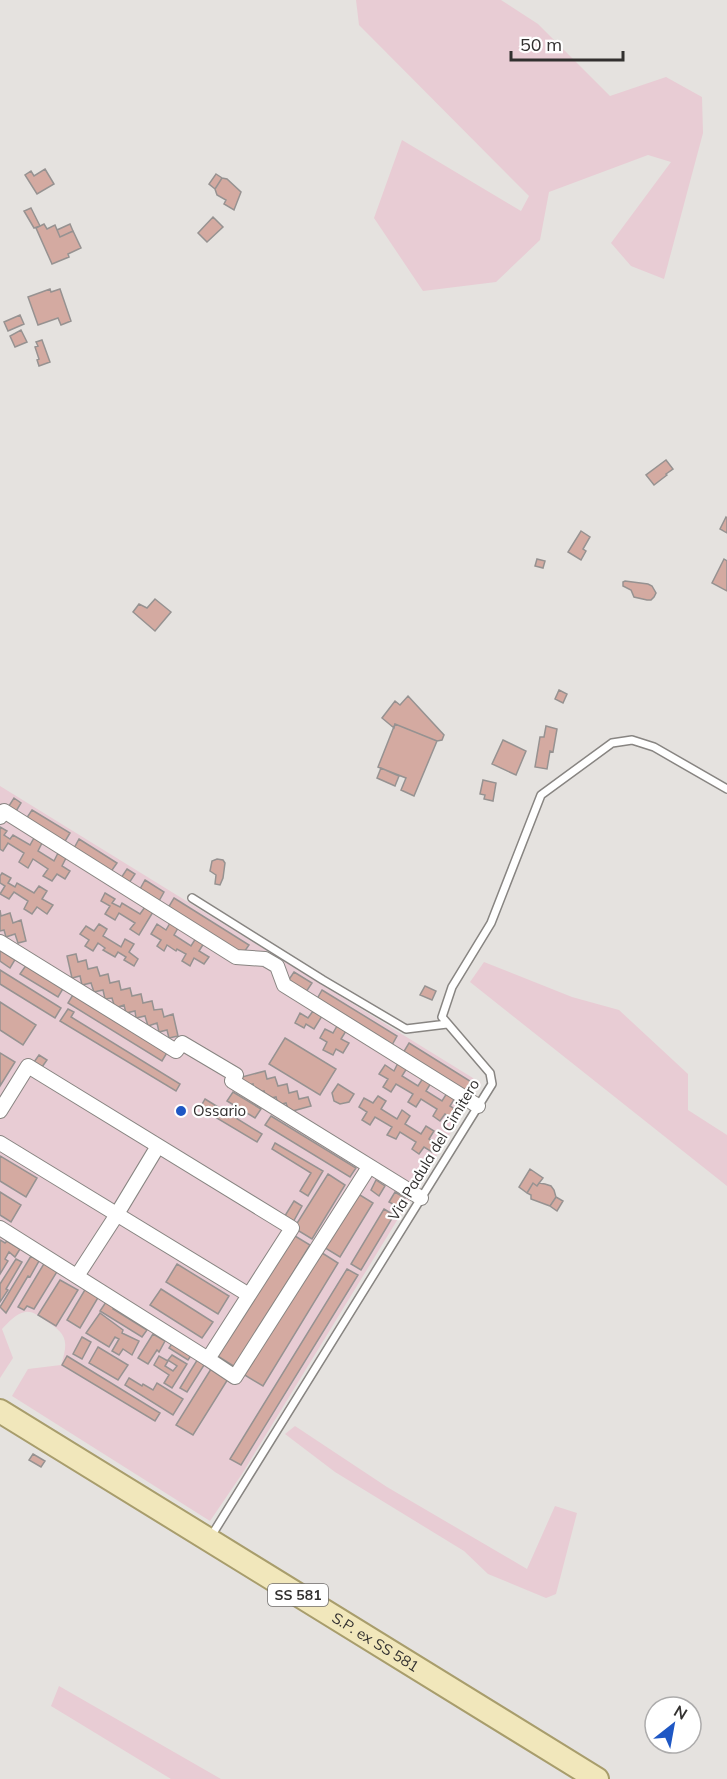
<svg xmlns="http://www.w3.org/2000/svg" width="727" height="1779" font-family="Mulish,sans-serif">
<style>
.green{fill:#e8ccd4}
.building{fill:#d4aaa1;stroke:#969291;stroke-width:1.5}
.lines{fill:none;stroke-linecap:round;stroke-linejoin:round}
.lane-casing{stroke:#888582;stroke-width:10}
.street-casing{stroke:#888582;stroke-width:16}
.primary-casing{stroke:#a89d6c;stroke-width:26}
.lane{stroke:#fff;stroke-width:7}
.street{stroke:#fff;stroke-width:14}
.primary{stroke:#f1e7bb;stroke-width:22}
.poi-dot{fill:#1e57c4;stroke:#fff;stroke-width:2}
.labels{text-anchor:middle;stroke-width:4.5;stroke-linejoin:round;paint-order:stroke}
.shield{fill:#fff;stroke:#706e6d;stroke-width:1.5}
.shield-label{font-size:14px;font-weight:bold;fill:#32302f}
.poi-label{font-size:15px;fill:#32302f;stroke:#fff;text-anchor:start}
.street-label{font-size:15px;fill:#32302f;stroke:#fff}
</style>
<rect width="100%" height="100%" fill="#e5e2df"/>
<path class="green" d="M356,0H501L538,24L610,96L666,77L702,97L703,133L664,279L631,266L611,243L671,162L648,155L549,192L540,240L496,282L423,291L374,218L402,140L521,211L529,196L359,25Z
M0,786L481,1083L242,1474L210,1521L12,1396L28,1369L61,1365C70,1338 65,1333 43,1319C37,1315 32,1311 25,1312C15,1314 9,1322 2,1329L13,1358L0,1378Z
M484,962L572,997L619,1010L688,1074V1110L727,1135V1186L470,982Z
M295,1426L387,1487L527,1569L555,1506L577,1513L556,1594L546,1598L488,1574L464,1551L335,1472L285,1434Z
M59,1686L221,1779H171L51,1706Z"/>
<path class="building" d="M45,169L54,184L37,194L25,175L31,171L34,176Z
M216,174L222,178L215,189L209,184Z
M222,178L227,179L241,192L234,210L224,204L226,200L217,195L215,189Z
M31,208L40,226L34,228L24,211Z
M213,217L223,227L207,242L198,233Z
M44,224L47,229L55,225L60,237L73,231L81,248L68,254L69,257L52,264L36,228Z
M70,224L73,231L60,237L57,230Z
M50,289L51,292L60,289L71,321L61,325L58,318L38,325L28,297Z
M20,315L24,324L8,331L4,322Z
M21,330L27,342L15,347L10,336Z
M42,340L50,362L39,366L37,360L39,359L35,347L38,346L36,342Z
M666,460L673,469L666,474L667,475L654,485L646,475Z
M726,517L727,518V533L720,529Z
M581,531L590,537L583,549L586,551L581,560L568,552Z
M537,559L545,561L543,568L535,566Z
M724,559L727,561V591L712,583Z
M625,581L648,584L652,586L656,593L654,597L651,600H647L634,597L631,590L623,586V582Z
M155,599L171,612L155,631L133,612L139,604L147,608Z
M559,690L567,694L563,703L555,699Z
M408,696L444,735L442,740L437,741L395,724L394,728L382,718L395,701L400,705Z
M395,724L437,741L414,796L401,790L406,778L378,767Z
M546,726L557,729L553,752L550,751L547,769L535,767L540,737H544Z
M503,740L526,751L516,775L492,764Z
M381,768L399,776L395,786L377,778Z
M483,780L496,783L493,801L484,799L485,795L480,794Z
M14,798L21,803L15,813L7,809Z
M32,810L70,833L64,843L26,819Z
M0,827L7,831L4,835L10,839L13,835L30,845L34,838L42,843L38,851L54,861L58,853L66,858L62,866L70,871L65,879L57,874L52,881L43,876L48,869L33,859L28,868L19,862L24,853L8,843L3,851L0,849Z
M79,839L117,863L110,873L73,850Z
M217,859L223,860L225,863L223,878L220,885L215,884L216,875L210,871L212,861Z
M127,869L135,874L129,883L121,878Z
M2,873L11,878L8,883L15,887L17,883L34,893L39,886L47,891L42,899L53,905L47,914L37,907L32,914L24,909L28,901L14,892L9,899L0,894L5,886L0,883V876Z
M145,880L164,892L159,901L140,889Z
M105,893L115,899L112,903L120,907L122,903L140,914L145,907L153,912L139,935L130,929L135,923L119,913L115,920L105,914L110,906L101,901Z
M174,898L249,945L242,955L168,908Z
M0,910L1,916L10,913L13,923L21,920L26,941L18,943L15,934L6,937L4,930L0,931Z
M170,923L178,928L174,935L191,946L196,938L204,943L199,951L209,957L204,964L194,958L190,966L182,961L186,954L177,949L176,951L167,945L164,951L157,946L161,940L151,934L157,924L166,930Z
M99,924L107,929L103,936L121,947L125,939L134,944L129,952L138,959L134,966L124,960L126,957L118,952L115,957L103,950L105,948L98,943L93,951L85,946L89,940L80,934L86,926L94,931Z
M0,948L16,958L10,968L0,961Z
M76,954L78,962L86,960L88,969L97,967L100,976L108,974L110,983L119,981L121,990L130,988L132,996L141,994L143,1003L152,1001L154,1010L162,1009L164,1017L173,1014L178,1036L169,1038L167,1030L159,1032L157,1023L148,1026L145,1016L136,1018L135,1011L126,1013L124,1005L115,1008L112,998L105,999L103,990L94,992L91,983L82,985L80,976L72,978L67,956Z
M27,964L64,987L58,997L20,974Z
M0,970L61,1008L55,1018L0,984Z
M294,972L312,983L306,992L288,981Z
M425,986L436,991L432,1000L420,995Z
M322,990L397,1036L392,1045L317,999Z
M74,993L168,1051L162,1061L68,1003Z
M0,1002L36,1025L23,1045L0,1030Z
M68,1009L74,1012L71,1017L180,1084L176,1091L60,1021Z
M313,1011L322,1016L314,1029L306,1024L304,1028L295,1023L300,1013L308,1018Z
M337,1026L346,1031L341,1039L349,1043L343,1053L336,1049L333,1055L323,1050L327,1042L320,1038L325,1029L333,1033Z
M285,1038L336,1069L320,1095L269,1064Z
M409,1043L473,1083L467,1092L403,1053Z
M0,1053L15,1062L0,1086Z
M39,1055L47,1060L42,1067L34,1062Z
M398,1063L407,1068L402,1076L418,1086L423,1078L431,1083L426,1091L442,1101L447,1093L455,1098L450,1106L458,1111L453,1119L445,1114L440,1121L433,1116L437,1109L421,1099L416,1107L408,1102L413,1094L396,1084L391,1092L383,1087L388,1079L379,1074L385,1065L394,1071Z
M265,1071L267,1079L275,1077L278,1086L287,1084L289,1093L297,1091L299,1099L308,1097L311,1106L289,1112L286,1103L278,1105L276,1097L266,1099L264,1091L255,1094L253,1084L245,1086L242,1077Z
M338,1084L354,1094L349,1102L340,1104L334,1101L332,1093Z
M233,1092L261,1109L255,1118L227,1101Z
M378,1096L386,1101L381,1109L397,1119L402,1110L410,1116L405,1124L421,1134L426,1126L434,1131L429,1139L437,1144L432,1152L424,1147L419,1154L412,1149L416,1142L400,1132L396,1139L387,1135L392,1127L375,1117L370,1125L362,1120L367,1112L359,1107L364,1098L373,1103Z
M205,1099L262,1134L257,1142L200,1108Z
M271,1116L356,1168L350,1177L265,1125Z
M275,1143L323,1171L308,1196L300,1191L311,1173L272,1149Z
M0,1156L37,1178L26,1197L0,1181Z
M530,1169L543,1178L537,1186L533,1183L527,1193L519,1187Z
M328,1174L345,1185L312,1239L294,1228Z
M376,1180L385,1186L379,1196L371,1190Z
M533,1183L537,1186L539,1183L545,1184L551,1186L554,1190L556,1197L550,1206L531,1199V1195L527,1193Z
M0,1192L21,1205L11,1222L0,1215Z
M355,1192L373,1203L340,1257L322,1246Z
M395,1192L405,1198L400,1208L389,1202Z
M556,1197L563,1201L557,1211L550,1206Z
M294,1201L302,1206L292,1224L283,1219Z
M384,1209L394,1215L361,1270L351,1264Z
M290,1233L310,1245L235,1367L216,1355Z
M0,1240L5,1243L7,1241L20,1249L15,1257L9,1252L5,1259L8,1261L0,1274Z
M319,1251L338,1263L263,1386L243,1374Z
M31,1256L39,1261L30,1277L28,1276L6,1313L0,1307Z
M16,1259L22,1262L6,1289L8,1290L0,1302V1284Z
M45,1262L58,1270L34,1309L27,1306L24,1310L18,1307Z
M177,1264L229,1296L218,1314L166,1282Z
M347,1269L358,1275L241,1465L230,1459Z
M60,1280L78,1290L56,1326L38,1315Z
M86,1288L99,1296L80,1328L67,1320Z
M161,1289L213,1322L202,1338L150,1305Z
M106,1302L114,1307L113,1309L147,1330L142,1337L100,1311Z
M100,1313L123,1330L122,1333L139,1341L132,1355L123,1349L119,1355L112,1351L119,1339L115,1337L109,1347L86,1333Z
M153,1334L165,1341L159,1352L157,1350L148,1364L138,1358Z
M82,1337L91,1342L82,1359L73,1354Z
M173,1342L192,1354L188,1360L169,1348Z
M98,1347L128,1365L118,1380L89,1363Z
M172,1355L187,1364L172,1388L164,1383L169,1375L154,1365L159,1356L168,1361L165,1366L173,1371L177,1366L168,1360Z
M67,1356L160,1413L155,1421L62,1365Z
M199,1357L206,1362L187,1392L180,1388Z
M211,1369L228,1379L193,1435L176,1425Z
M129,1378L142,1386L143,1384L153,1390L157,1383L183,1399L173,1415L125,1385Z
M33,1454L45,1461L41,1467L29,1460Z"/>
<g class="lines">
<g class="lane-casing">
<path id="lane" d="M192,898L323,980L406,1029L447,1024
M210,1538L492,1084L490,1073L442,1017L452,987L491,923L541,795L612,743L632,740L654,747L727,789"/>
</g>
<g class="street-casing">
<path id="street" d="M0,817L4,811L236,957L265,959L277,966L284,985L478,1106
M0,942L176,1051L182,1043L236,1075L232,1081L421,1198
M0,1111L28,1066L292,1228L208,1359L0,1228
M0,1143L249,1295
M117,1214L158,1146
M77,1276L114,1219
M208,1359L235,1377L369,1167"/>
</g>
<g class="primary-casing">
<g id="primary">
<path id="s1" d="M0,1411L597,1779"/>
</g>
</g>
<use href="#lane" class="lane"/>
<use href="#street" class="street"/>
<use href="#primary" class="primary"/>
</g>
<circle class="poi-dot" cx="181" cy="1111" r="6"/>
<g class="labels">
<rect class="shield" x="268" y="1584" width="60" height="22" rx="4.5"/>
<g class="shield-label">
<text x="298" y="1600">SS 581</text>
</g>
<g class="poi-label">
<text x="193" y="1116">Ossario</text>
</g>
<g class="street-label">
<text transform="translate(434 1150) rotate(-59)" y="5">Via Padula del Cimitero</text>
<text dy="5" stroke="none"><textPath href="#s1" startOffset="441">S.P. ex SS 581</textPath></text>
</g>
</g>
<g transform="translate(673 1725) rotate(31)"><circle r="28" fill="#ffffff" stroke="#adacac" stroke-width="1.5"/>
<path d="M0-4.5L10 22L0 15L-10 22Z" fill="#1e57c4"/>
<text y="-9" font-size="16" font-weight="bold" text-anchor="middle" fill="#32302f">N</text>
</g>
<path d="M511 51v9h112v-9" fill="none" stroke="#32302f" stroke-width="3"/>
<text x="520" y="51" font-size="18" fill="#32302f" stroke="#ffffff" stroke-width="4.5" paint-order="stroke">50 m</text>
</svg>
